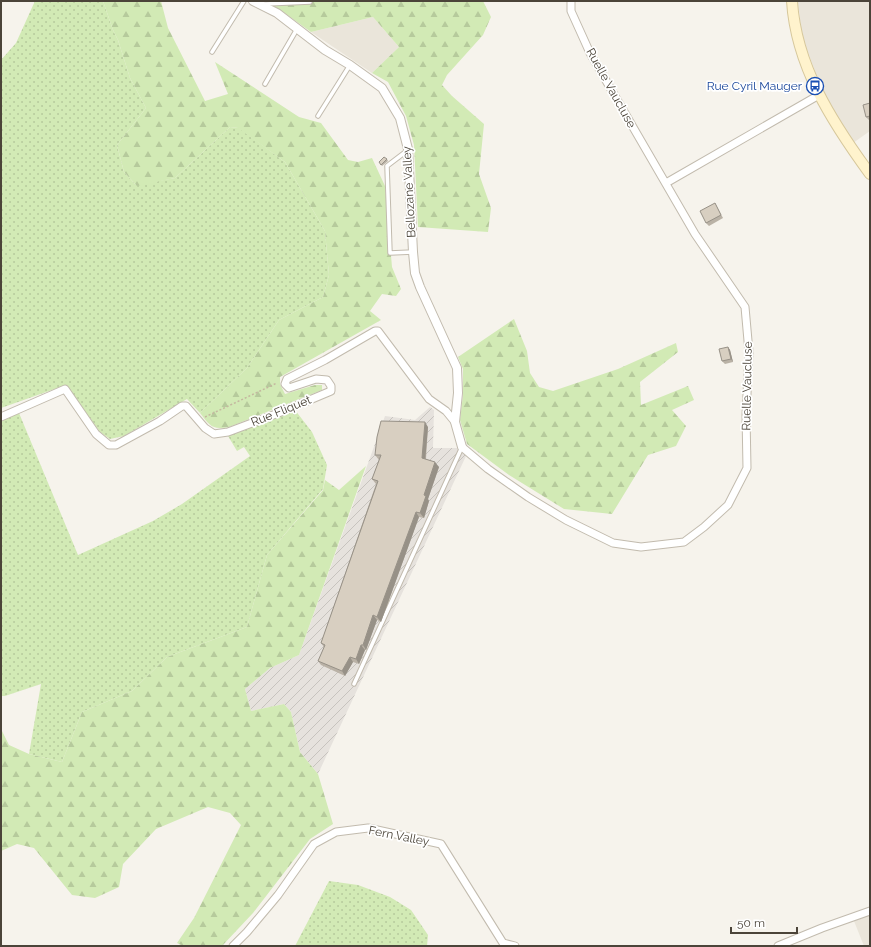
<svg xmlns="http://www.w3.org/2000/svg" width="871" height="947" font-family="Raleway,sans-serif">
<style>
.residential{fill:#eae5da}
.industrial{fill:url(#industrial-furrows)}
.grass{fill:url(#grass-dots)}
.forest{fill:url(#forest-firs)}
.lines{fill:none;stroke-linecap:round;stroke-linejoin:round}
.service-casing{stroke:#c2bbae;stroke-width:5.5}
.minor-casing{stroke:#c2bbae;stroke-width:9}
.tertiary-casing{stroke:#c2bbae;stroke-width:10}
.secondary-casing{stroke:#d6c79b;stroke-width:12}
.path{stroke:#c4b79f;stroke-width:1.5;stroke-dasharray:2 2;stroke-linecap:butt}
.service{stroke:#fff;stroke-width:3.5}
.minor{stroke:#fff;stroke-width:7}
.tertiary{stroke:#fff;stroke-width:8}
.secondary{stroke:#fff3cd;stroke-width:10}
.wall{fill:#bab2a6}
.shaded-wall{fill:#979187}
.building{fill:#d8cfc1;stroke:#979187}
.labels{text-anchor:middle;stroke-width:3.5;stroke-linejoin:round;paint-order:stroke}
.transit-label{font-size:12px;fill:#164399;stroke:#fff;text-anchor:end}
.street-label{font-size:12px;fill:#4b4439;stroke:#fff}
</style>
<defs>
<pattern id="industrial-furrows" width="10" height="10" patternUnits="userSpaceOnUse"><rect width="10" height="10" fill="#e6e2dd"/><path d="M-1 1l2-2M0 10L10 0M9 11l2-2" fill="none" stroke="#c7c3be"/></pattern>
<pattern id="grass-dots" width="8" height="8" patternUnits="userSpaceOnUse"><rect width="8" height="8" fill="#d2eab5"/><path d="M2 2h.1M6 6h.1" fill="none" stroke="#b6ca9c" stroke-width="1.8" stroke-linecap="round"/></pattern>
<pattern id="forest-firs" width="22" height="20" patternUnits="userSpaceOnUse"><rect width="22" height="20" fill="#d2eab5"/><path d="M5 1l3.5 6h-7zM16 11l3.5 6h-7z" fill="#b6ca9c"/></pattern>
</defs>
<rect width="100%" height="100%" fill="#f6f3ec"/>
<path class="residential" d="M798,1H870V131L853,143L825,98L806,47L801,30Z
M373,17L399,47L372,73L311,32Z
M870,915V946H864L854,921Z"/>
<path class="industrial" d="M430,407L434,410L433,448H457L466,456L318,774L300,752L291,712L284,704L251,711L245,689L270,668L299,655L385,416L415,420Z"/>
<path class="grass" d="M35,1H103L113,30L118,40L130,78L146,108L117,145L124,172L136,185L175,178L230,127L239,128L285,162L325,231L329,275L323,297L279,320L247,368L200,413L187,399L124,436L110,439L100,432L66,385L1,408V60L16,43Z
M295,410L312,432L327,465L323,489L267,555L247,627L167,657L132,691L82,712L62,762L29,754L41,684L5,696H1V420L19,413L78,555L153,521L182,504L250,456L244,447L237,451L228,436Z
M329,881L358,885L390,897L411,910L428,935L427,946H295Z"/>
<path class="forest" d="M103,1H161L168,28L205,101L228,94L215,62L299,117L321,123L348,160L358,162L372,158L385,186L392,267L401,289L396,296L382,294L370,311L381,320L280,377V384L285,394L315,385H322V390L229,427C212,430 210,426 200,413L247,368L279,320L323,297L329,275L325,231L285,162L238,128L230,127L175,178L137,186L124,172L117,145L146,108L130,78L118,40L113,30Z
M264,1H483L491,17L483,35L447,75L442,85L452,96L484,124L479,174L491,208L488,232L418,227L414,145L406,116L388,82L372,73L399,47L373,17L311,32L279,9Z
M514,319L527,351L530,373L539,387L553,391L618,369L676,343L678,352L640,382L641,405L688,386L694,400L672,410L686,426L676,446L648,455L612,514L564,509L509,475L467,444L460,420L463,395V369L458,357Z
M366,466L299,655L270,668L245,689L251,711L284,704L291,712L300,752L318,774L333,824L310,839L253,913L222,946H183L177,943L194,918L241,825L230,813L208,807L156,829L123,864L119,887L95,898L72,895L34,848L17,844L1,851V731H2L9,745L29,754L62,762L82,712L132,691L167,657L247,627L267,555L323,490L325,480L339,490Z"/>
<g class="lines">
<g class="service-casing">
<path id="service" d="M265,4L310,2
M212,52L244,1
M265,84L297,29
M318,116L350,65
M408,150L387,166L390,253L413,252
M354,684L462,447"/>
</g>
<g class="minor-casing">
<path id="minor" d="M666,183L819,95
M1,417L65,389L96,434L109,445H116L160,421L182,406H186L205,428L214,434L228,432L281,412L331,391V386L327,380L316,379L289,388L285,384L287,379L325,360L375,331H378L429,399L446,411L455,422
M462,447L488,469L528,497L566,520L613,543L641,547L684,542L704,527L728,505L747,468L746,415L749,352L745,307L695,234L590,53L571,11V1
M233,946L247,932L278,895L314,844L336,832L368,828L441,844L503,943L515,946
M778,946L822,928L870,911"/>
</g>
<g class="tertiary-casing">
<path id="tertiary" d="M253,1L277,13L325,50L350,65L382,88L400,118L408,149L413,252L415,273L420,287L457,368L458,393L455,422L462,447"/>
</g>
<g class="secondary-casing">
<path id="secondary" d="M792,1C796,66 832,122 870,174"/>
</g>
<path class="path" d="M205,417L277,383"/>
<use href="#service" class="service"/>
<use href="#minor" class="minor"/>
<use href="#tertiary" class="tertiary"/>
<use href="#secondary" class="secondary"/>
</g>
<path class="wall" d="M870,103V120H869L866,117Z
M387,159L388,161L382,166L379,162Z
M715,203L723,218L709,226L706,223Z
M728,347L730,350L733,362L725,364L722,361Z
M428,427L426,459L439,467L428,499L429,501L424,518L419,517L381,622L377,620L366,650H365L359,664L353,662L345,676L321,665L318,661L324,647L321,643L376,484L372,479L379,460L375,455Z"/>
<path class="shaded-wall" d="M728,347L730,350L733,362L731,359Z
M425,422L428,427L425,462L422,458Z
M435,462L439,467L428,499L429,501L424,518L420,513L424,495Z
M416,512L419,517L381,622L377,617Z
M373,615L377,620L366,650L363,645Z
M361,645L365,650L359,664L356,659Z
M350,657L353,662L345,676L342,671Z"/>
<path class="building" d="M870,103V116L866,117L863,105Z
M384,157L387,159L381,165L379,162Z
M715,203L721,215L706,223L700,211Z
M728,347L731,359L722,361L719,349Z
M381,421L425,422L422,458L435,462L424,495L426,496L420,513L416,512L377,617L373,615L363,645H361L356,659L350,657L342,671L318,661L325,645L321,643L378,481L372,479L381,455H375L377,437Z"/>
<defs>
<g id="bus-ring" transform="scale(0.9)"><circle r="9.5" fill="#fff" stroke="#1a4fb4" stroke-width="1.5"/><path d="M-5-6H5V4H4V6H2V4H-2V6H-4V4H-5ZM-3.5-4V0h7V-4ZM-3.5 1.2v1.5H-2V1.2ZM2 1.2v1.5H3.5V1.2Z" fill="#1a4fb4"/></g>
</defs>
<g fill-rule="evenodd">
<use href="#bus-ring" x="815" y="86"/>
</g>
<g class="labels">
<g class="transit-label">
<text x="802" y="90">Rue Cyril Mauger</text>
</g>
<g class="street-label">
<text transform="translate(611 88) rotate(61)" y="4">Ruelle Vaucluse</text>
<text transform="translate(409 192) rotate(-93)" y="4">Bellozane Valley</text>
<text transform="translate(747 386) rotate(-89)" y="4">Ruelle Vaucluse</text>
<text transform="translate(281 411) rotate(-22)" y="4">Rue Fliquet</text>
<text transform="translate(399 836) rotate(11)" y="4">Fern Valley</text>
</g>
</g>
<rect width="871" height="947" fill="none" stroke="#4b4439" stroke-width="4"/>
<path d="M731 927v6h66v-6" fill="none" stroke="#4b4439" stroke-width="2"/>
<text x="737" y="927" font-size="12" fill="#4b4439" stroke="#ffffff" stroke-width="3" paint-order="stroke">50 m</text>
</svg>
